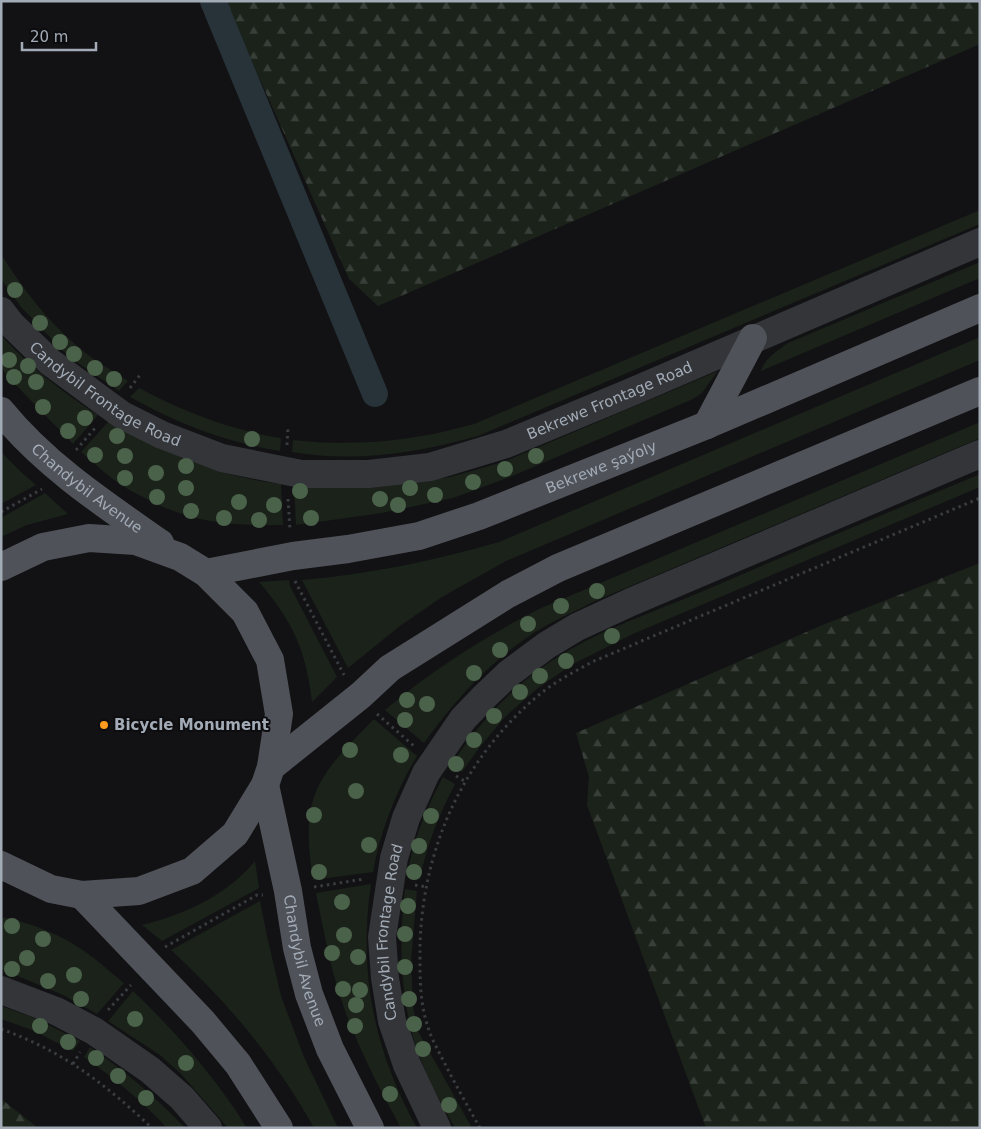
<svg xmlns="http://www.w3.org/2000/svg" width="981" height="1129" font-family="'DejaVu Sans',sans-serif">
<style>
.grass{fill:#1a221a}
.forest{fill:url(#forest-firs)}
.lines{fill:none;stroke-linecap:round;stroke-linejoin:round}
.canal{stroke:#283339;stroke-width:26}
.path{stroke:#393c41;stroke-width:3;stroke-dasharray:2.5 4;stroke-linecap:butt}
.minor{stroke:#333539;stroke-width:28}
.major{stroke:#4f5259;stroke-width:28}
.tree{fill:#4b624a}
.poi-dot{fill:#ff991f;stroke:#0d0d0f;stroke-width:2}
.labels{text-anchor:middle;stroke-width:4;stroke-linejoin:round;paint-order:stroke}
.street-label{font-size:15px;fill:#a2abb6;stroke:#0d0d0f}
.poi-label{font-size:15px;font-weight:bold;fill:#a2abb6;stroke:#0d0d0f;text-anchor:start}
</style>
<defs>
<pattern id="forest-firs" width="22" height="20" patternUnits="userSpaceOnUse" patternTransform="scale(1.25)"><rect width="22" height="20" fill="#1a221a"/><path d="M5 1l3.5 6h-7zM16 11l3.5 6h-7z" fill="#383f39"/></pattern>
</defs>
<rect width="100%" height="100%" fill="#121214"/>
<path class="grass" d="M980,210V224L478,436C418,453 354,463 292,452L293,440C356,447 413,441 474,424Z
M1,254C22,288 47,320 77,346C92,359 111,370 128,381L119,391L69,357L21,307L1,279Z
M980,262V278L761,371C765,358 777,351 788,343Z
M1,335C29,366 63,393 98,415L73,444L13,382L1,368Z
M980,337V360L506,561L442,597L400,626L348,668L302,580C369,574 434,561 499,542Z
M718,371L702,393L693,399L510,477L453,498L382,513L296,525L294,485L325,488H372L450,477L503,462Z
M139,388C184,412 231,430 281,438L280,451C225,442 178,424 130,397Z
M108,422C163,451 219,477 281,484L283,525C231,526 190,523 143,497C135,493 127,489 120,484C106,475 94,463 81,452Z
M980,422V438L593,602C569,614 544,625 522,641C483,669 452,704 424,743L385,710C432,670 484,637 539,609Z
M1,452L20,471L36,485L1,504Z
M980,474V487L633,634L573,664L538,688L505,717L479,748L462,772L451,765C477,726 508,691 547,664C595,631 654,612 708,589C798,550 889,512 980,474Z
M45,493L68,514L27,525L1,537V518Z
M289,580L290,586L337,677L312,702C306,650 293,622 259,582Z
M374,719L417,756C396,791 380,832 373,872L313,880C300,795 316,778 374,719Z
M443,777L455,784C439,815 427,844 420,879L407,876C413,840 426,809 443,777Z
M255,861L259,888L162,941L142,925C184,915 227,895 255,861Z
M371,884C358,972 374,1051 417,1128H401C380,1090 360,1051 345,1011C331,973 324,932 316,893Z
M405,889L417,891L411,962L413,1006L418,1031L472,1128H455C439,1099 422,1069 413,1037C400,989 399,938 405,889Z
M260,901L267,936L281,996L304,1057L338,1128H314C277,1061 227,1001 171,950Z
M1,917C28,922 55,932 78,947C94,957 109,971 124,983L97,1014L63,995L1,969Z
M133,991C176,1032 216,1078 247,1128H228L181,1074L160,1055L108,1021Z
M1,1006L37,1019L80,1041L73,1051L32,1030L1,1019Z
M90,1047C125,1071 156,1097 185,1128H167C142,1101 114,1078 84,1057Z"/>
<path class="forest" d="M225,1H980V44L378,306L349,279Z
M980,563V1128H706L587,805L589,777L576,733L820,626Z
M1,1100L4,1101L38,1128H1Z"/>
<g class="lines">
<path class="canal" d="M213,1L375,394"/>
<path class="path" d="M130,388L140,375
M287,445L288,427
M76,450L96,427
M288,499L290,530
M1,512L42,489
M295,581L344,675
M377,714L414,746
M456,776L466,782
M415,885L427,887
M314,887L364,879
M165,947L257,895H263
M108,1010L131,985
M1,1029C63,1051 105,1084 152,1128
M73,1064L80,1052
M480,1128C467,1105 454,1082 442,1058C437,1048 431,1038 428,1027C419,1002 420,971 420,945C423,846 464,757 540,694C556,681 574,672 592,662L980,498"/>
<g class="minor">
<path id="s1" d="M1,311L11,324L50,362L122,415L162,435L222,458L301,474H369L430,467L506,444L629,393L980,242"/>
<path d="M1,990L56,1011L94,1031L150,1070L182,1098L208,1128"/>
<path id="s2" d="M437,1128L407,1065L392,1021L385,978L382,937L394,858L406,818L426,773L463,719L485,696L508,674L547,645L577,627L631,602L980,454"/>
</g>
<g class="major">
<path id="s3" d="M1,411C45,465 104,504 160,543"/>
<path d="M707,425L753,338"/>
<path d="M1,567L43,547L89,538L136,541L180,557L206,573L245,612L270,660L279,714L271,767L265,785L235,834L192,871L139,891L82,895L51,889L1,865"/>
<path id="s4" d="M206,573L293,556L348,549L419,536L479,516L707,425L980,308"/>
<path d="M271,767L361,695L390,668L508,594L558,568L980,391"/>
<path id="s5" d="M265,785L288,891L297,948L309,994L330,1049L370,1128"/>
<path d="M82,895L203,1022L238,1064L279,1128"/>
</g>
</g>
<g class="tree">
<circle cx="15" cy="290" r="8"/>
<circle cx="40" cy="323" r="8"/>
<circle cx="60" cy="342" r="8"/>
<circle cx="74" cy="354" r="8"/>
<circle cx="9" cy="360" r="8"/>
<circle cx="28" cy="366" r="8"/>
<circle cx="95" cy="368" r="8"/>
<circle cx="14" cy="377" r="8"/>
<circle cx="114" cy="379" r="8"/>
<circle cx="36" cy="382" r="8"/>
<circle cx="43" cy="407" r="8"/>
<circle cx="85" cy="418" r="8"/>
<circle cx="68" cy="431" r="8"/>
<circle cx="117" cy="436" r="8"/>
<circle cx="252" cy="439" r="8"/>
<circle cx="95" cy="455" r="8"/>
<circle cx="125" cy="456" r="8"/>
<circle cx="536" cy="456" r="8"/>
<circle cx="186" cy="466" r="8"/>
<circle cx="505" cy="469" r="8"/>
<circle cx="156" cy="473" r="8"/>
<circle cx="125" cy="478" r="8"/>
<circle cx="473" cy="482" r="8"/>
<circle cx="186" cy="488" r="8"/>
<circle cx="410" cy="488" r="8"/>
<circle cx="300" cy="491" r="8"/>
<circle cx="435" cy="495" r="8"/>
<circle cx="157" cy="497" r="8"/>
<circle cx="380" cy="499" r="8"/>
<circle cx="239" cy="502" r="8"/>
<circle cx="274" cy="505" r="8"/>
<circle cx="398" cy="505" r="8"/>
<circle cx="191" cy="511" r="8"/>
<circle cx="224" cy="518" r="8"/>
<circle cx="311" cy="518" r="8"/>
<circle cx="259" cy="520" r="8"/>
<circle cx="597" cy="591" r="8"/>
<circle cx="561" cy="606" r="8"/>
<circle cx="528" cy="624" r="8"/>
<circle cx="612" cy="636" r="8"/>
<circle cx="500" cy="650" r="8"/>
<circle cx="566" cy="661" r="8"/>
<circle cx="474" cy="673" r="8"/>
<circle cx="540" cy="676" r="8"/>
<circle cx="520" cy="692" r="8"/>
<circle cx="407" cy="700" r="8"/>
<circle cx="427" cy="704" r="8"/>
<circle cx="494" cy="716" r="8"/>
<circle cx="405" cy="720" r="8"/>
<circle cx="474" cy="740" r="8"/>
<circle cx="350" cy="750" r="8"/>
<circle cx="401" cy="755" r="8"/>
<circle cx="456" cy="764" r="8"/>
<circle cx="356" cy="791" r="8"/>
<circle cx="314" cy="815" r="8"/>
<circle cx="431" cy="816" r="8"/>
<circle cx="369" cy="845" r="8"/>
<circle cx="419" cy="846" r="8"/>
<circle cx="319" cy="872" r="8"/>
<circle cx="414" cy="872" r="8"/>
<circle cx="342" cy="902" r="8"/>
<circle cx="408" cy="906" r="8"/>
<circle cx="12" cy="926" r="8"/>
<circle cx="405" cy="934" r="8"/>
<circle cx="344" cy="935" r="8"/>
<circle cx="43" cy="939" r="8"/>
<circle cx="332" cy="953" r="8"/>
<circle cx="358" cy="957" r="8"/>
<circle cx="27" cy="958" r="8"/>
<circle cx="405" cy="967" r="8"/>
<circle cx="12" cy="969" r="8"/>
<circle cx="74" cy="975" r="8"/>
<circle cx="48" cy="981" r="8"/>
<circle cx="343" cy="989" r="8"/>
<circle cx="360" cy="990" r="8"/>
<circle cx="81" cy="999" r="8"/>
<circle cx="409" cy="999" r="8"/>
<circle cx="356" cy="1005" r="8"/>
<circle cx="135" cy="1019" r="8"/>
<circle cx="414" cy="1024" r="8"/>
<circle cx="40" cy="1026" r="8"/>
<circle cx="355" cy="1026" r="8"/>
<circle cx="68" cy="1042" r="8"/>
<circle cx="423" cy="1049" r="8"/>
<circle cx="96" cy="1058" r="8"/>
<circle cx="186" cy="1063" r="8"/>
<circle cx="118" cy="1076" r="8"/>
<circle cx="390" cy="1094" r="8"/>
<circle cx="146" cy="1098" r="8"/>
<circle cx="449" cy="1105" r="8"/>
</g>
<circle class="poi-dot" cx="104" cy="725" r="5"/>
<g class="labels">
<g class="street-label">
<text dy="5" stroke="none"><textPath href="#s1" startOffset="135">Candybil Frontage Road</textPath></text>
<text dy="5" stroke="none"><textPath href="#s1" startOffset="671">Bekrewe Frontage Road</textPath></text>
<text dy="5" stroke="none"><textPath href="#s4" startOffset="411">Bekrewe şaýoly</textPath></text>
<text dy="5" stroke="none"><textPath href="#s3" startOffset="116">Chandybil Avenue</textPath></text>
<text dy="5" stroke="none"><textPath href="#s2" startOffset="206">Candybil Frontage Road</textPath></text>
<text dy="5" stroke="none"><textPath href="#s5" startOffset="180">Chandybil Avenue</textPath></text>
</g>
<g class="poi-label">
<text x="114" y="730">Bicycle Monument</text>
</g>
</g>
<rect width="981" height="1129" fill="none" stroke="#a2abb6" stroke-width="5"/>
<path d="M22 42v8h74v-8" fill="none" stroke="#a2abb6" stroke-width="2.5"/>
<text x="30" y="42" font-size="15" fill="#a2abb6" stroke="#0d0d0f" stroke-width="4" paint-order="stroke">20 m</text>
</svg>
